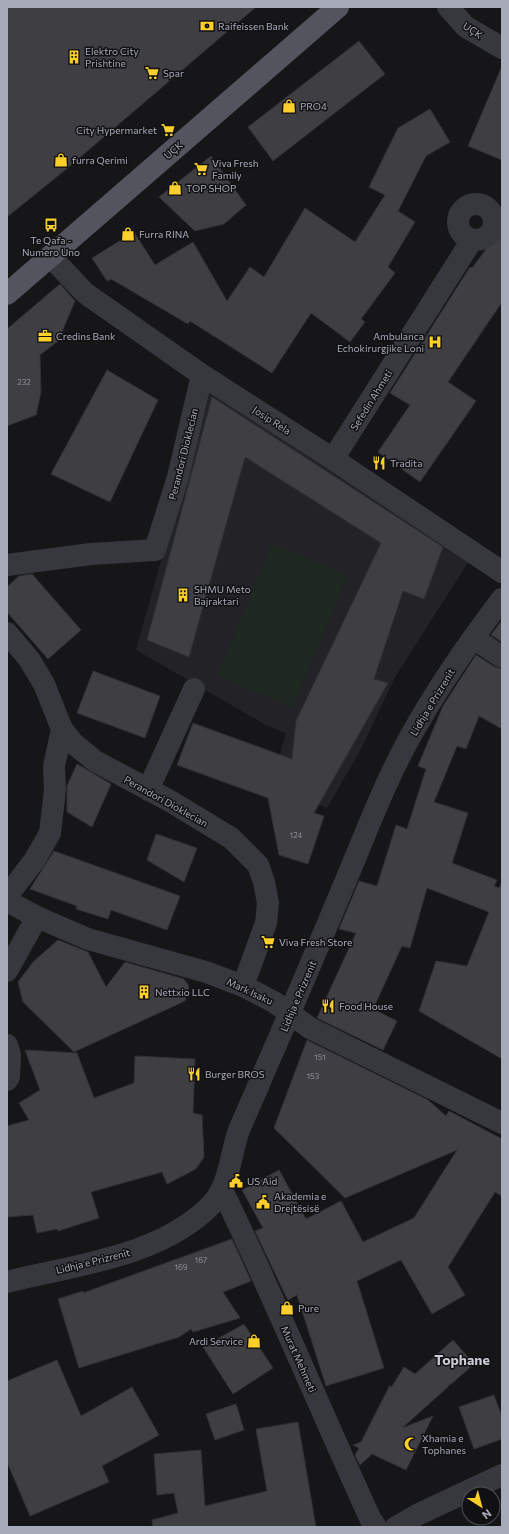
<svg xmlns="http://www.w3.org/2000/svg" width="509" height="1534" font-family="Commissioner,sans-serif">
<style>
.built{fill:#232226}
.green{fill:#1e2720}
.building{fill:#3e3e43;stroke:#313035}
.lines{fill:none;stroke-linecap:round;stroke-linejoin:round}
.minor{stroke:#37373e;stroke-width:22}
.major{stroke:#53545d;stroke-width:22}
.labels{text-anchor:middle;stroke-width:3;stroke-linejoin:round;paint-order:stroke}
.number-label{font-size:8px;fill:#8d909c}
.poi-label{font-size:10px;fill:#a7abb9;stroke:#111113;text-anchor:start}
.street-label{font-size:10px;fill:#a7abb9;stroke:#111113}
.district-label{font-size:14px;font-weight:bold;fill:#c9cbd5;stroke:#111113}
</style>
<rect width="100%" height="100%" fill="#161618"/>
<path class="built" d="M210,386L471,558L395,677L361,749L327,808L272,784L286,733L266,725L136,650Z"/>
<path class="green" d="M272,544L348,575L293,707L217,676Z"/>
<path class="building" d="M7,7H256L64,171L7,217Z
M359,41L385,74L273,161L248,127Z
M502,66V160L468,146Z
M430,109L450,142L426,156L398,211L415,222L388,267L395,273L361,319L365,322L350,342L311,313L272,373L190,321L188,324L111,279L107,281L92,258L134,232L155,265L193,242L227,301L250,267L264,277L305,208L355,242L385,195L369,187L398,128Z
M211,156L246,205L224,224L195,231L159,197Z
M502,228V302L448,382L476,401L420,482L378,452L410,405L390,393L470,267L472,268Z
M60,284L75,301L58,341L40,355L41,392L36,415L7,426V329Z
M107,370L158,400L110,502L51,474Z
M212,397L443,547L424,599L403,591L374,679L388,683L314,813L324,816L308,864L279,855L268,798L177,765L193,723L292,759L296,721L381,543L245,457L189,657L147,640Z
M32,574L81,630L48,659L7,612V587L19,576Z
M502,620V642L491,635Z
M476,655L495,667L502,669V729L479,716L466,749L457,746L434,802L468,813L452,863L497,880L494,886L499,888L502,882V1059L419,1011L436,961L467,966L489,912L427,888L410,948L402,946L373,1009L397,1021L383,1050L317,1018L356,933L339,929L359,881L377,886L396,825L407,829L426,769L418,766L443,706Z
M93,671L160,696L145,738L77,713Z
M77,764L111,784L92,827L67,812V786Z
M156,834L197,848L184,882L147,860Z
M54,851L180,896L167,930L111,910L108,919L76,909L77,906L30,889Z
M58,940L88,952L106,987L125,962L184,979L189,986L185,1001L74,1052L23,1002L18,982L34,961Z
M307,1040L428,1100L446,1116L449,1111L502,1139V1196L495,1192L448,1267L465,1295L432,1314L401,1260L357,1281L384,1368L326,1386L297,1295L288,1300L282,1288L255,1231L263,1228L242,1190L279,1170L306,1219L341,1201L363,1242L414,1218L457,1150L345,1198L274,1128Z
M25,1050L77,1053L94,1098L134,1083L135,1056L195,1059L193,1113L202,1115L204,1157L196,1169L167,1184L162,1172L91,1192L99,1218L58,1231L57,1229L37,1233L33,1215L7,1217V1126L29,1120L19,1103L40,1090Z
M232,1239L251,1281L223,1292L240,1318L193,1332L191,1329L179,1337L79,1368L58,1299L83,1291V1293Z
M244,1324L273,1368L233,1394L203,1347Z
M453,1340L474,1364L450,1385V1383L448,1387L402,1428L433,1416L406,1470L372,1454L360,1465L355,1455L359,1448L353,1445L361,1442L390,1385L391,1388L404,1367L415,1374Z
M57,1360L81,1416L132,1387L159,1435L102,1466L109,1482L30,1516L7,1462V1381Z
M494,1395L502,1417V1439L474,1449L459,1407Z
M236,1404L244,1430L215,1440L206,1414Z
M298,1422L316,1527H153L152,1520L178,1513L174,1493L157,1495L154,1454L201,1450L205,1506L267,1491L256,1429Z"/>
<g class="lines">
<path class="minor" d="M448,7L466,27L502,48
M458 222a18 18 0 1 1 36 0a18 18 0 1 1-36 0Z
M50,256L85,293L202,375L333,459L502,572
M333,459L472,240
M7,565L91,554L155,550L178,477L202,375
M7,633L29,659L44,684L62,729L73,743L95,761L170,801L231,838L258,865L264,882L268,903L266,923L243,986
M473,638L502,657
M148,790L194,689
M7,896L34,861L50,833L55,790L54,766L62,729
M7,901L37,917L88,939L206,972L243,986L274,1002L310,1028L502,1123
M7,971L37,917
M7,1045L10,1055L9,1077L7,1080
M222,1190C275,1298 320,1410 371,1520L376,1527
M7,1282C74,1265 160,1257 211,1205C230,1185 230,1155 239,1130C247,1111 256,1092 264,1072C293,1006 321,940 349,873C369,825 388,775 414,730C440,684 470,641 502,599
M396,1527L419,1514L502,1475"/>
<path class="major" d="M7,294L338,7"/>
</g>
<defs>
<g id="bank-bare" transform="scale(1.08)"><path d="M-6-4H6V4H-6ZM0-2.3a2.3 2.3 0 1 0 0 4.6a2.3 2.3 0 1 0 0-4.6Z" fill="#fdcf2a" stroke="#111113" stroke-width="2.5" paint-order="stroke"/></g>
<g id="building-bare" transform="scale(1.08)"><path d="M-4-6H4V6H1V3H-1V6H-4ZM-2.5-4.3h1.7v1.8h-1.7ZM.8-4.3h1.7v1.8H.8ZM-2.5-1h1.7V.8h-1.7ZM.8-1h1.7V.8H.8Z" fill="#fdcf2a" stroke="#111113" stroke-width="2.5" paint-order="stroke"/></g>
<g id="supermarket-bare" transform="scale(1.08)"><path d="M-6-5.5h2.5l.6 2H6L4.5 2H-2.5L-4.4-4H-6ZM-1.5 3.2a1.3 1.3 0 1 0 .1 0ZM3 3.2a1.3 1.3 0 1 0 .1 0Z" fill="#fdcf2a" stroke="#111113" stroke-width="2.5" paint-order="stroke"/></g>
<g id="shop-bare" transform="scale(1.08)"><path d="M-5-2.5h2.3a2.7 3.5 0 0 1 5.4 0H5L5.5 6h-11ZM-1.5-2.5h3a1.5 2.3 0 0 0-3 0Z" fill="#fdcf2a" stroke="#111113" stroke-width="2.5" paint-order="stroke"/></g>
<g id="bus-bare" transform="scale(1.08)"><path d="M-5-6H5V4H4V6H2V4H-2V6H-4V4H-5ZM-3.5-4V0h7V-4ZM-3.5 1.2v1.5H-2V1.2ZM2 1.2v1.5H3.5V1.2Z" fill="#fdcf2a" stroke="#111113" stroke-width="2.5" paint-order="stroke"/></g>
<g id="office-bare" transform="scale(1.08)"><path d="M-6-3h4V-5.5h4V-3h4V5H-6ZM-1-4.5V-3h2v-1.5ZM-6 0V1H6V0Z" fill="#fdcf2a" stroke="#111113" stroke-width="2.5" paint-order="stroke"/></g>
<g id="hospital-bare" transform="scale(1.08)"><path d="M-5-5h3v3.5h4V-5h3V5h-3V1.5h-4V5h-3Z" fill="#fdcf2a" stroke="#111113" stroke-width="2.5" paint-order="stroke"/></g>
<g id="restaurant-bare" transform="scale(1.08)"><path d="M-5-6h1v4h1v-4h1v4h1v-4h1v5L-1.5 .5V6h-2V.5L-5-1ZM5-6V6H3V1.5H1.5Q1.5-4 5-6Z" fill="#fdcf2a" stroke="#111113" stroke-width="2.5" paint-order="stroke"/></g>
<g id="civic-bare" transform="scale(1.08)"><path d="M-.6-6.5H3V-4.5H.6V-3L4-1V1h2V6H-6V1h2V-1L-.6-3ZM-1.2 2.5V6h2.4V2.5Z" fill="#fdcf2a" stroke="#111113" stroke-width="2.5" paint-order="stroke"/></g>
<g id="mosque-bare" transform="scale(1.08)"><path d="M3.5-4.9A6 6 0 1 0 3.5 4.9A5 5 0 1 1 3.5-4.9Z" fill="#fdcf2a" stroke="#111113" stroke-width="2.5" paint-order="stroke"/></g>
</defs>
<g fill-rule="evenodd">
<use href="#bank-bare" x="207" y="26"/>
<use href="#building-bare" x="74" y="57"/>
<use href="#supermarket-bare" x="152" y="73"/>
<use href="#shop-bare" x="289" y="106"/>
<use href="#supermarket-bare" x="168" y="130"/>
<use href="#shop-bare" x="61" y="160"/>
<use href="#supermarket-bare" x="201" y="169"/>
<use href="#shop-bare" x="175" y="188"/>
<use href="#bus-bare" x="51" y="225"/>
<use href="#shop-bare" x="128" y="234"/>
<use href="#office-bare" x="45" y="336"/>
<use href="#hospital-bare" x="435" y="342"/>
<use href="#restaurant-bare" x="379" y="463"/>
<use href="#building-bare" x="183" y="595"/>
<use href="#supermarket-bare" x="268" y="942"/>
<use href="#building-bare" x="144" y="992"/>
<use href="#restaurant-bare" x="328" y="1006"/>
<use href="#restaurant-bare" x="194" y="1074"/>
<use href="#civic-bare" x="236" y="1181"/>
<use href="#civic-bare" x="263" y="1202"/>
<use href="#shop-bare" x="287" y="1308"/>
<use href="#shop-bare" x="254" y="1341"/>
<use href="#mosque-bare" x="411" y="1444"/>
</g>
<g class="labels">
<g class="number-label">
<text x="24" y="385">232</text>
<text x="296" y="838">124</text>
<text x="320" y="1060">151</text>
<text x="313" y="1079">153</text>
<text x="201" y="1263">167</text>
<text x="181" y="1270">169</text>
</g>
<g class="poi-label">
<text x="218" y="30">Raifeissen Bank</text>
<text x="85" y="55">Elektro City<tspan x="85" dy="12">Prishtine</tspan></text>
<text x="163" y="77">Spar</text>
<text x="300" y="110">PRO4</text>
<text x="157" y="134" text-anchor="end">City Hypermarket</text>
<text x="72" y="164">furra Qerimi</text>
<text x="212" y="167">Viva Fresh<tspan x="212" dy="12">Family</tspan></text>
<text x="186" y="192">TOP SHOP</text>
<text x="139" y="238">Furra RINA</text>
<text x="51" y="244" text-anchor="middle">Te Qafa -<tspan x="51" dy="12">Numero Uno</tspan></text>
<text x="56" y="340">Credins Bank</text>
<text x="424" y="340" text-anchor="end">Ambulanca<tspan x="424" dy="12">Echokirurgjike Loni</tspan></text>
<text x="390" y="467">Tradita</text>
<text x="194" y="593">SHMU Meto<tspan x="194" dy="12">Bajraktari</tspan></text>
<text x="279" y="946">Viva Fresh Store</text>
<text x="155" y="996">Nettxio LLC</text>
<text x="339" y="1010">Food House</text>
<text x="205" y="1078">Burger BROS</text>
<text x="247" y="1185">US Aid</text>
<text x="274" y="1200">Akademia e<tspan x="274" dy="12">Drejtësisë</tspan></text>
<text x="298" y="1312">Pure</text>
<text x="243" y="1345" text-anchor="end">Ardi Service</text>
<text x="422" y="1442">Xhamia e<tspan x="422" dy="12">Tophanes</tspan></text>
</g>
<g class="street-label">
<text transform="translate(473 30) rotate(34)" y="4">UÇK</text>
<text transform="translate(173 150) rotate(-41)" y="4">UÇK</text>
<text transform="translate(371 400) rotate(-58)" y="4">Sefedin Ahmeti</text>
<text transform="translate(272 420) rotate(33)" y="4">Josip Rela</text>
<text transform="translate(183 454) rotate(-76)" y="4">Perandori Dioklecian</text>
<text transform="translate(432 702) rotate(-59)" y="4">Lidhja e Prizrenit</text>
<text transform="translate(166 801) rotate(29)" y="4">Perandori Dioklecian</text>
<text transform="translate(250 991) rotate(25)" y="4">Mark Isaku</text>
<text transform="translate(298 996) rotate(-67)" y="4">Lidhja e Prizrenit</text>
<text transform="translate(93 1261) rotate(-14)" y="4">Lidhja e Prizrenit</text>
<text transform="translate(299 1359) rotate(66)" y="4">Murat Mehmeti</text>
</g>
<g class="district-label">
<text x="462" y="1365">Tophane</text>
</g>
</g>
<rect width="509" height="1534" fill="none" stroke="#a7abb9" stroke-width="16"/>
<g transform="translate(481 1506) rotate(144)"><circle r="19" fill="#111113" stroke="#4d4f55"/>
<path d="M0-3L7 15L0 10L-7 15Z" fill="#fdcf2a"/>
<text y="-6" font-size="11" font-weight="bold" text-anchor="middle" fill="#a7abb9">N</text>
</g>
</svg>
